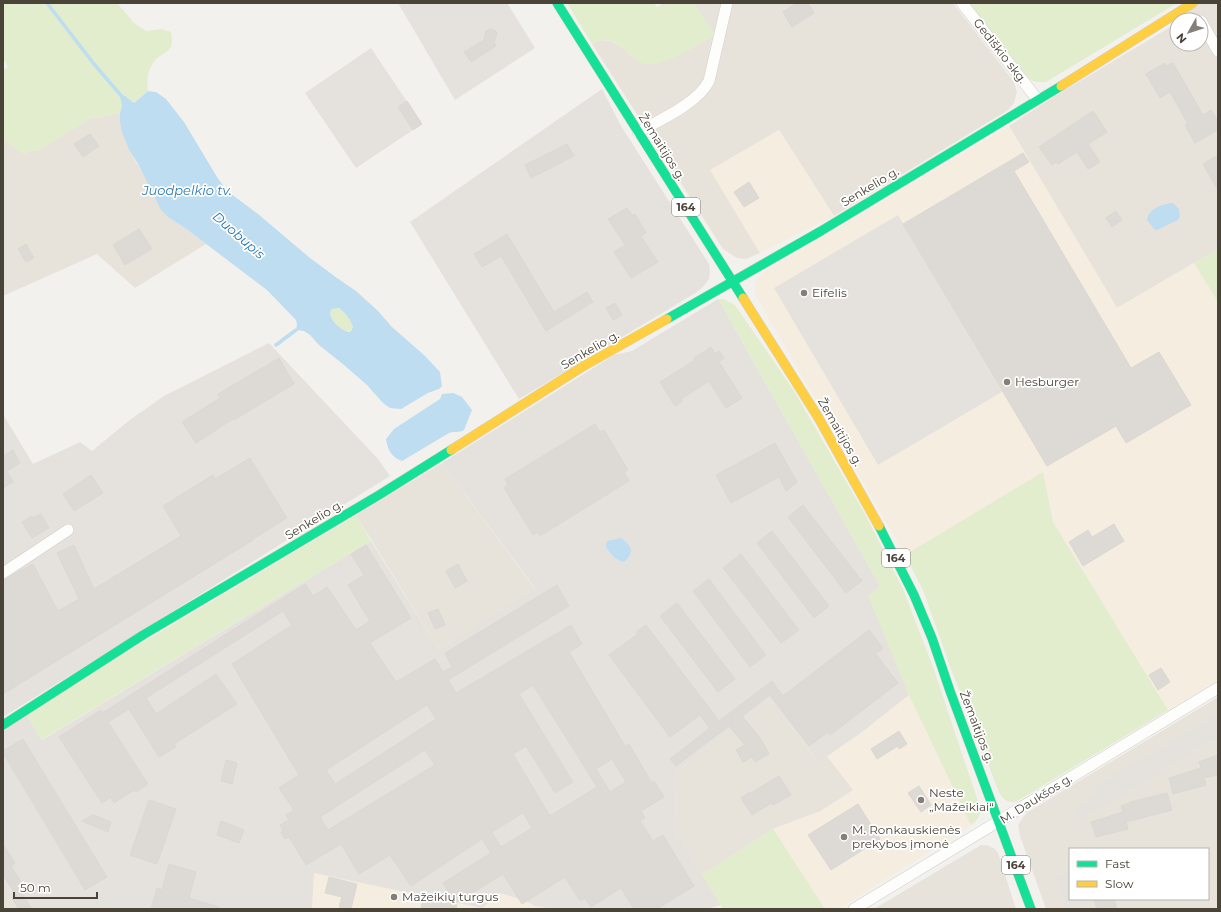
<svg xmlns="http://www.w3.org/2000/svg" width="1221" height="912" font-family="Montserrat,sans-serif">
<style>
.residential{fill:#e7e3db;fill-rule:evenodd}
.commercial{fill:#f5ede0}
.industrial{fill:#e5e1dd}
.green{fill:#e1edcd}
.parking{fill:#e5e2de}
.water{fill:#beddf0;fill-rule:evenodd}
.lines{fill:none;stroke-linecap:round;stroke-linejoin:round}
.stream{stroke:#beddf0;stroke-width:3.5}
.building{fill:#dddad5;stroke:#dbd8d3;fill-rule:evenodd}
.street-casing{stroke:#d1cfcb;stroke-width:12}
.fast-casing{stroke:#d2cec4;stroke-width:10}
.slow-casing{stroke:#d2cec4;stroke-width:10}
.street{stroke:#fdfdfc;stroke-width:11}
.fast{stroke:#16e098;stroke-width:9}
.slow{stroke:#ffcf43;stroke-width:9}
.poi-dot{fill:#858077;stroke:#fff;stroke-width:1.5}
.labels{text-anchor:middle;stroke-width:3.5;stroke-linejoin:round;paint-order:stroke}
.shield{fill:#fff;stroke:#807b74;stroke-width:1}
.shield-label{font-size:11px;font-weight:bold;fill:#4a4338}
.street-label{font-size:12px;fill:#4a4338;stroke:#fff}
.poi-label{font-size:12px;fill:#4a4338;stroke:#fff;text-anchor:start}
.water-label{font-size:13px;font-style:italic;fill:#2d7ab1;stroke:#fff}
</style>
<rect width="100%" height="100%" fill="#f3f1ed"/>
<path class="residential" d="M694,3H953L1014,82L1017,92L1014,103L1008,110L834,216L779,130L711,170L760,253L746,259L737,258L723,249L592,44L600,40L611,41L622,47L634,58L715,36Z
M1185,3H1218V249L1117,308L1009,126L1055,96L1177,23V44H1201V20H1182L1190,15Z
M120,113V122L129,150L169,218L185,228L206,244L135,288L97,254L3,296V137L6,141L22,153L39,150L89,119Z
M442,463L535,589L439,650L356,515Z
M1218,697V909H1046L1020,836L1018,825L1024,816L1028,812ZM1070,849H1208V899H1070Z
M769,699L818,761L827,756L854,790L821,811L773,829L702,875L675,831L676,772Z
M981,845H987L995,849L998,853L1016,909H874Z
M3,878L14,895L10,898L17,909H3Z"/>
<path class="commercial" d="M1009,126L1117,308L1194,263L1218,302V680L1168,710L1053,522L1043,472L905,555L756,296L754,286L757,278L763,272Z
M779,130L834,216L760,253L710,170Z
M909,695L971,825L839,909H825L773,829L821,811L853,790L827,756L862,732Z
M314,873L482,908L500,893L526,901L535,906L552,909H312Z"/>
<path class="industrial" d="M398,3H507L535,48L455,100Z
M371,48L422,124L356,168L305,93Z
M602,89L621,126L709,264L710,272L709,279L704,286L697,292L519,399L410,222Z
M718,299L880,586L869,596L909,695L862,732L819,762L769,699L676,772L675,831L721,905L706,909H552L535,906L526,901L500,893L482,908L314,873L312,909H17L10,898L14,895L3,878V731L26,715L42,740L371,541L439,650L535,588L442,463L614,355L632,351Z
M269,343L378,459L390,476L3,717V414L33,464L80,442L92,451L131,419L164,396Z"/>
<path class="green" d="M3,3H117L134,23L146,31L162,29L171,32C176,55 162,50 153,63C147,72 147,81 148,91L138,99L134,103L129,99L121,96L122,106L120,113L89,119L39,150L22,153L6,141L3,137V70L8,67L3,58Z
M567,3H654L657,7L664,3H694L715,36C700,44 661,68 645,64C623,59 621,30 592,44Z
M969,3H1177L1046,82H1036L1031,80L1021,69Z
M1218,249V302L1194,263Z
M718,299H724L735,305L794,391L866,516L903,589L933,667L981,810C979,818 977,820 971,825L909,695L868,596L880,586Z
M336,308C345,308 350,319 353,327C346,341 330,319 330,312L332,309Z
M1043,472L1053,522L1168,710L1019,800C1010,805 1003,800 999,792L951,669L923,590L905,555Z
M356,515L371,541L41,740L26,715L133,648Z
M773,829L825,909H723L702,875Z"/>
<path class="parking" d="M898,215L1002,392L878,465L774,288Z
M1218,713V737L1080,821L1073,809L1097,795L1093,788Z
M1070,872V899H1084L1087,909H1065L1056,876Z"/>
<path class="water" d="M148,91L156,92L166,99L184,122L217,177L227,191L258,214L310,258L337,278L356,291L378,311L392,327L424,355L440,372L442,386L439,389L428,393L401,409L390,408L383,403L367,385L344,365L319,345L310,335L304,331L296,330L297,324L296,320L267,290L185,228L169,218L161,210L137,162L129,150L122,132L120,122V113L122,106L120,96H125L134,103ZM339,308C346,313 350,319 353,327L351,331L349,332C341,331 330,320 330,312L332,309Z
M1173,203L1179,209L1180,217L1178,220L1157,230L1154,229L1147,220C1149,208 1162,204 1173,203Z
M453,393L462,397L472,410L464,430C459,433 454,431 449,433L402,461C392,458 387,449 386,439L394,429L440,399L442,394Z
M621,538C632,546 635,552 624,562C615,560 611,554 606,547L607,541Z"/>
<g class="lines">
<path class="stream" d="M47,3L94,64L124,99
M276,345L296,330"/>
</g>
<path class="building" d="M797,3H808L814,13L792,27L783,12Z
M491,29L496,31L497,34L494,42L496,46L471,62L464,52L484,40L486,31Z
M1165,63L1167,66L1173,63L1203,115L1211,110L1218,121V130L1195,143L1185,125L1188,124L1170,92L1160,98L1146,74Z
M407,101L422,124L413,130L398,107Z
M1093,111L1107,132L1088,144L1100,162L1088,169L1077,152L1058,164L1056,162L1052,165L1039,147Z
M90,134L99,146L83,157L74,144Z
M567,144L574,156L531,178L525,165Z
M1023,153L1029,162L1014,171L1131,368L1159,352L1191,405L1126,443L1116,426L1047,466L903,224Z
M1218,155V190L1203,164Z
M749,182L759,198L744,207L734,192Z
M627,208L633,216L635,214L646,233L641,236L658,262L631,278L614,252L625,245L608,219Z
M1116,211L1122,220L1112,227L1106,218Z
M139,229L152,249L125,265L113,245Z
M507,234L554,312L587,292L593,302L546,331L501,256L482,267L474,254Z
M26,244L34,258L26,262L18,249Z
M615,303L622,315L613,320L606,308Z
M711,347L715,354L719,351L724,358L719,362L742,398L726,408L709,381L681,399L683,401L675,406L660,382L695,360L694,358Z
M279,358L294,384L234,420L233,419L196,443L182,422L220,398L218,394Z
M595,424L600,432L604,430L628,470L624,472L629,481L540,536L537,532L533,535L504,488L508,485L505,479Z
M775,443L797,482L786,491L779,477L731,503L716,475Z
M13,450L20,463L7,471L13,482L3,488V456Z
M250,458L287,518L253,539V540L3,694V580L33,564L58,611L79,599L57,553L74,545L94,589L181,536L163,506L213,475L215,479Z
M91,475L103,493L74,511L63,494Z
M803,505L862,581L846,593L788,517Z
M41,514L49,528L32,538L22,522L32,516L33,518Z
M1114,524L1124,541L1083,566L1069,542L1088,530L1092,537Z
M772,531L829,606L814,618L757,543Z
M366,545L411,618L370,643L396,682L435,659L443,672L452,667L445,653L557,585L569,606L448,680L456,693L571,625L582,644L569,652L625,746L629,744L652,783L654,781L664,797L641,811L645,818L640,821L653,841L663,835L694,886L657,909H634L621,888L591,907L585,898L580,901L565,877L522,904L503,874L456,903L443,883L491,853L482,839L411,886L390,855L359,874L341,844L306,865L289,837L285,839L281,832L283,830L280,825L289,820L286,815L294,810L279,788L299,775L232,664L292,625L283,611L146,698L156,714L216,674L237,704L174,744L176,747L159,757L129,709L108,722L148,784L136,792L134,790L114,803L111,797L102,803L59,737L101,710L102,713L305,584L313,596L327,587L356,630L370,621L348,585L364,575L351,554ZM533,685L597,787L550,816L513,754L526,746L555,793L573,782L519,694ZM427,705L436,719L335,784L326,770ZM425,750L435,765L328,830L320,817ZM612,759L626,782L610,792L596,769ZM523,813L532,828L501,847L492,832Z
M741,554L799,630L781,643L723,568Z
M458,564L467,581L455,588L446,571Z
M709,579L766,655L750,667L693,591Z
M677,603L735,679L718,692L660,616Z
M438,609L445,625L435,629L428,613Z
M646,625L719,721L772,681L783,696L869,630L883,648L876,654L898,683L830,735L828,732L809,746L770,695L742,716L761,739L769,754L755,762L752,757L743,762L736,750L745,745L729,726L676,766L670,759L710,728L700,715L670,737L609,655L638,634L636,632Z
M1161,668L1170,682L1158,690L1149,675Z
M899,731L907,744L899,749L898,746L877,759L871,749Z
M23,739L107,877L85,890L3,753V751Z
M1218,755V775L1204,778L1206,785L1173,794L1169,778L1201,768L1199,762Z
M226,760L237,763L232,784L221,781Z
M779,776L791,795L773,805L772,803L752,815L741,798L750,792L751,793Z
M919,786L931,805L921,812L908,793Z
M1167,793L1172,810L1126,822L1128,829L1096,837L1091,822L1123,812L1121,806L1130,803V802Z
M149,800L176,809L157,864L130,855Z
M858,804L880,839L831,870L808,835Z
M93,815L111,822L108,832L82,821Z
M221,821L244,830L239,843L217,835Z
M3,844L15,863L11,866L27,891L22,894L32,909H19L12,898L16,895L3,875Z
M169,864L196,872L189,898L219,907V909H151L157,888L162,890Z
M329,877L357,884L351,909L339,907L342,897L325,893Z
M423,898L457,905L456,909H421Z
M1094,899H1114L1117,909H1097Z"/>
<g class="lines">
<g class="street-casing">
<path id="street" d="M962,3L1037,99
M1201,21L1218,51
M638,132C660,120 698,103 709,81L727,3
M3,573L68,530
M854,909L1218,688"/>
</g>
<g class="fast-casing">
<path id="fast" d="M557,3L743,298
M667,319L821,231L1061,86
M879,526L914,595L932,638L950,691L1031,909
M3,725L143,635L379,495L451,450"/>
</g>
<g class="slow-casing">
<path id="slow" d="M1061,86L1193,3
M743,298L818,417L879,526
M451,450L582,367L667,319"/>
</g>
<use href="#street" class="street"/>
<use href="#fast" class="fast"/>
<use href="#slow" class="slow"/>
</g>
<g class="poi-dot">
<circle cx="804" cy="293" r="4"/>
<circle cx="1007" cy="382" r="4"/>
<circle cx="921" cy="800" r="4"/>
<circle cx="844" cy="837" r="4"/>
<circle cx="394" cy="897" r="4"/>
</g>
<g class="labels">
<g class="shield">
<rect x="672" y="198" width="28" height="18" rx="3"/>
<rect x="882" y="549" width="28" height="18" rx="3"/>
<rect x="1002" y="856" width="28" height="18" rx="3"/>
</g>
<g class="shield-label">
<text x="686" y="211">164</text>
<text x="896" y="562">164</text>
<text x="1016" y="869">164</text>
</g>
<g class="street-label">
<text transform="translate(1000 51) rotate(52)" y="4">Gediškio skg.</text>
<text transform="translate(662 147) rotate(58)" y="4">Žemaitijos g.</text>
<text transform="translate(870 187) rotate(-31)" y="4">Senkelio g.</text>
<text transform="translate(590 350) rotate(-30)" y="4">Senkelio g.</text>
<text transform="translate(840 432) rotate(60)" y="4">Žemaitijos g.</text>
<text transform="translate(314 520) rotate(-31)" y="4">Senkelio g.</text>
<text transform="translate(977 727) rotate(69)" y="4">Žemaitijos g.</text>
<text transform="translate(1036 799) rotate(-32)" y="4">M. Daukšos g.</text>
</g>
<g class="poi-label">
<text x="812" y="297">Eifelis</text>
<text x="1015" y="386">Hesburger</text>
<text x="929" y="797">Neste<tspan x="929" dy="14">„Mažeikiai“</tspan></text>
<text x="852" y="834">M. Ronkauskienės<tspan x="852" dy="14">prekybos įmonė</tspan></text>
<text x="402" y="901">Mažeikių turgus</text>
</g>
<g class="water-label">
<text x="187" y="195">Juodpelkio tv.</text>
<text transform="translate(239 235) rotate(41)" y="5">Duobupis</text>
</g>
</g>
<rect width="1221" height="912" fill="none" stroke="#4a4338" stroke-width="8"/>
<rect x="1069" y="848" width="140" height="52" fill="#ffffff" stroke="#b7b4af"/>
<rect x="1077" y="861" width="20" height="6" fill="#16e098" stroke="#b7b4af"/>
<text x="1105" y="868" font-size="12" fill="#4a4338">Fast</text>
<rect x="1077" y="881" width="20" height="6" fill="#ffcf43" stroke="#b7b4af"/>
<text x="1105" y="888" font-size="12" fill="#4a4338">Slow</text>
<g transform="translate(1189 32) rotate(231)"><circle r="19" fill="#ffffff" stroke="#b7b4af"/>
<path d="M0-3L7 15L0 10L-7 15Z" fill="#858077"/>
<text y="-6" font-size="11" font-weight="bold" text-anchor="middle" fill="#4a4338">N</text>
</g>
<path d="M14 892v6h83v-6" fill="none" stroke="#4a4338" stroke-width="2"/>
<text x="20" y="892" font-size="12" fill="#4a4338" stroke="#ffffff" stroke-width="3" paint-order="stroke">50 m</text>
</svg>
